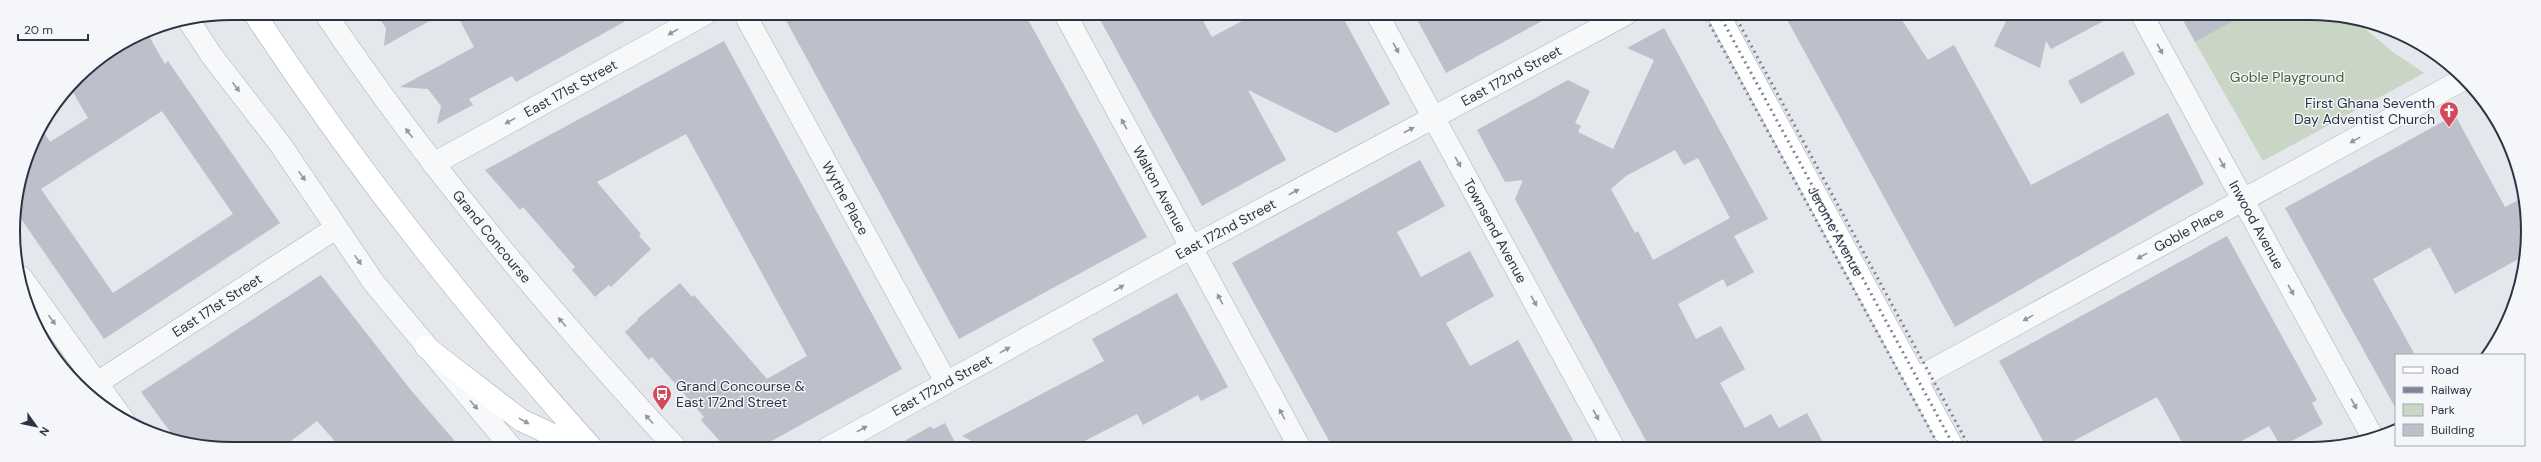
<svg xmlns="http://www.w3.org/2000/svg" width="2541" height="462" font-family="'DM Sans',sans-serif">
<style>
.green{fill:#c9d6c5}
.building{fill:#bbc0ca;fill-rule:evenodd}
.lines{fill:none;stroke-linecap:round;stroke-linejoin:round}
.minor-casing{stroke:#a9aeb7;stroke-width:23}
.major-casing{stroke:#a3abb8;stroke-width:23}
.minor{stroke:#f7f8fa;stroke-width:22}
.major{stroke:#fff;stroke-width:22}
.rail{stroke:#7d8696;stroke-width:3;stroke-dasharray:2 4;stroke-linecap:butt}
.oneway{fill:#9196a0}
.oneway2{fill:#959aa2}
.labels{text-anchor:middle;stroke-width:3;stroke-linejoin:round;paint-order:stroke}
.street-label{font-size:14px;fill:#2b3445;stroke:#f4f6f9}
.park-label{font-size:14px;fill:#3f6138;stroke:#f4f6f9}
.poi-label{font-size:14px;fill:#2b3445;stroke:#f4f6f9;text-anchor:end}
.rim{fill:none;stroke:#2b3445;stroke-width:2}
</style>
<rect width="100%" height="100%" fill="#e4e7ec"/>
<path class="green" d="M2245,15H2338L2356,21L2393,52L2424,73L2263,161L2195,42Z"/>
<path class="building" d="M375,13H444L384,46L386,28Z
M456,13H640L516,82L512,76L469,99L473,105L437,124L441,106L428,89L400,87L474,47Z
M782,13L1025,14L1147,237L959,339Z
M1097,14H1199L1212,37L1255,14H1341L1390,104L1336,133L1248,90L1286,160L1202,206Z
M1414,14H1555L1446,73Z
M1784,14H1898L1928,60L1954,45L2031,185L2168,113L2204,184L1955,327Z
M2009,15H2115L2051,49L2046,41L2040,68L1994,46Z
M2180,15H2245L2195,42Z
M1664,28L1768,219L1734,236L1754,272L1727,287L1723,279L1678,304L1696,339L1721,326L1745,369L1720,383L1745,428L1771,414L1779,428L1807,413L1826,448H1650L1515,199L1523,180L1505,182L1477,130L1568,80L1590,91L1575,123L1581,126L1578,132L1613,149L1654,60L1627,48ZM1675,150L1684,165L1698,158L1730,218L1653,260L1638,231L1635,233L1611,189L1626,176Z
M146,31L165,64L168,61L280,223L104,339L15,210L30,147L42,129L50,142L88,118L70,87L77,77ZM162,111L233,214L113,293L41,189Z
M724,41L902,369L759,448L725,447L701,420L704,417L652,357L649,360L625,332L638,320L637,319L680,283L692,297L694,295L767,379L807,356L686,134L597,182L641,234L639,236L651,249L611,287L609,285L595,297L572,270L575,267L523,207L520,210L485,170Z
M2123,51L2135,74L2081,104L2068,81Z
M2455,115L2505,207L2522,198L2524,256L2455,294L2430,247L2373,279L2415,355H2396V409L2285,208Z
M1420,160L1445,206L1397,232L1421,277L1470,251L1494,296L1446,323L1470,366L1518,340L1573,440L1558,448H1333L1232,263Z
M2227,236L2317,400L2312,403L2323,424L2281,447L2269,426L2229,448H2185L2157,397L2060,448H2047L1999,361Z
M321,275L410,389L460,447H340L317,421L283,447H203L174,437L141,392Z
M1177,293L1228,387L1201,401L1198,395L1143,425L1137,414L1071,448H985L962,436L1104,361L1092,339Z
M945,423L958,448H892L931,426L933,429Z"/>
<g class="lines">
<g class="minor-casing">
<g id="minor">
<path id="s1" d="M325,13C429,168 549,310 675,447"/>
<path id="s2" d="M744,13L946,382"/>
<path id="s3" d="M1065,14L1300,448"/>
<path id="s4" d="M1377,14L1614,448"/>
<path id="s5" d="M2142,15L2372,436"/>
<path d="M189,21L212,56L280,144L374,283L511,447"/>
<path id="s6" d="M433,164L707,13"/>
<path d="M21,277L124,421"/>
<path id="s7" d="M1916,379L2462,80"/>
<path id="s8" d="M97,383L336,228"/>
<path id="s9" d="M828,448L1192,247L1626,14"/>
</g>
</g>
<g class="major-casing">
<g id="major">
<path d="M254,13C355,167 468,310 591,447"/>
<path id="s10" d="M1718,14L1953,448"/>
<path d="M426,347L521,420L578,447"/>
</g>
</g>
<use href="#minor" class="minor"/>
<use href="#major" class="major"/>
<path class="rail" d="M1704,14L1940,448
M1719,14L1955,448
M1734,14L1970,448"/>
</g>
<defs><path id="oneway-solid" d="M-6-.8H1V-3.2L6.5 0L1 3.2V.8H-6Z"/></defs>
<g class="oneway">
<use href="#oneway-solid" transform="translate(673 32) rotate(151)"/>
<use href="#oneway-solid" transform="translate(1396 48) rotate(61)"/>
<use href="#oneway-solid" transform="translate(2160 49) rotate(61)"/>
<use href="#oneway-solid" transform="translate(236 87) rotate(53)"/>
<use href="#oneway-solid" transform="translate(510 121) rotate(151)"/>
<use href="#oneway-solid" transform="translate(1124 124) rotate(-119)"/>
<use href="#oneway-solid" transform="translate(1409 130) rotate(-28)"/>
<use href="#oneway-solid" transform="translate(409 133) rotate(-127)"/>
<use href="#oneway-solid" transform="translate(2355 140) rotate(151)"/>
<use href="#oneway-solid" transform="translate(1458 162) rotate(61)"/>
<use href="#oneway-solid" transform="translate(2222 163) rotate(61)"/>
<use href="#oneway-solid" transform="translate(302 176) rotate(55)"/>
<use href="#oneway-solid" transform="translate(1294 192) rotate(-28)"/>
<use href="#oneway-solid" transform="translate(2142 256) rotate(151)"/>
<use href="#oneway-solid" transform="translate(358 260) rotate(54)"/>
<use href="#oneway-solid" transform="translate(1119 288) rotate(-29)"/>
<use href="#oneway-solid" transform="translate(2291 290) rotate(61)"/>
<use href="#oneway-solid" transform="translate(1220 299) rotate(-118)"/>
<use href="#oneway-solid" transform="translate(1534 301) rotate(61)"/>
<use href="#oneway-solid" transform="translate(2028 318) rotate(151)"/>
<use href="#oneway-solid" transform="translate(52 320) rotate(54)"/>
<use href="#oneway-solid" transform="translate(562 322) rotate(-131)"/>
<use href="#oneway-solid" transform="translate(1005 350) rotate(-29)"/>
<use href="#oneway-solid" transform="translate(2354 404) rotate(61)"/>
<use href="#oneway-solid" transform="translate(474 405) rotate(49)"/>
<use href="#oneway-solid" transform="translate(1282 414) rotate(-118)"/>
<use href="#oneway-solid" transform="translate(1596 415) rotate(61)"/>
<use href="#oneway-solid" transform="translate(649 419) rotate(-132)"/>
<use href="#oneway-solid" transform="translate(862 429) rotate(-29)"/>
</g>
<use class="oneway2" href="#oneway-solid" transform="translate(524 421) rotate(29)"/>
<defs>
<g id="church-pin" transform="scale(1)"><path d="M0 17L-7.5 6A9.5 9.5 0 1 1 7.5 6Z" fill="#d1495b" stroke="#f4f6f9"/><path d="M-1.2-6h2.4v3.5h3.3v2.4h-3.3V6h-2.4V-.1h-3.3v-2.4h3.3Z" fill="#fff"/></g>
<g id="bus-pin" transform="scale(1)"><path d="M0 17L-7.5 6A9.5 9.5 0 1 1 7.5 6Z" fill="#d1495b" stroke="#f4f6f9"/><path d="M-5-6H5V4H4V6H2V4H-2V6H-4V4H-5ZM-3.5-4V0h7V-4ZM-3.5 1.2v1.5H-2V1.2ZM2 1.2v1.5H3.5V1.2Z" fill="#fff"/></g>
</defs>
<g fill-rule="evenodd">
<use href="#church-pin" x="2449" y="111"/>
<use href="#bus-pin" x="662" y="394"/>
</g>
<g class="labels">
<g class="street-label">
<text dy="5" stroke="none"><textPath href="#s9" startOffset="778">East 172nd Street</textPath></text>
<text dy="5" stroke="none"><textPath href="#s6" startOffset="157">East 171st Street</textPath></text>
<text dy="5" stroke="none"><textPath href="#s3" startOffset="199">Walton Avenue</textPath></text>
<text dy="5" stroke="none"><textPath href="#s2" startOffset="211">Wythe Place</textPath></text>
<text dy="5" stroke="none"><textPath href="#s5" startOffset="239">Inwood Avenue</textPath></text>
<text dy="5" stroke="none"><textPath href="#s9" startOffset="454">East 172nd Street</textPath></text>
<text dy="5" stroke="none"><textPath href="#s7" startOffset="311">Goble Place</textPath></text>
<text dy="5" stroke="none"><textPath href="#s4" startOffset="247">Townsend Avenue</textPath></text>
<text dy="5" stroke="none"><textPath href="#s10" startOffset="247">Jerome Avenue</textPath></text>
<text dy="5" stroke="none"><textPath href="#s1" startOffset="279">Grand Concourse</textPath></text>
<text dy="5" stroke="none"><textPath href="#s8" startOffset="143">East 171st Street</textPath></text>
<text dy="5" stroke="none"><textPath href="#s9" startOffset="130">East 172nd Street</textPath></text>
</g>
<g class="park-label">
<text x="2287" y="82">Goble Playground</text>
</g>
<g class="poi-label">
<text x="2435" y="108">First Ghana Seventh<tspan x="2435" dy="16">Day Adventist Church</tspan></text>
<text x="676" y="391" text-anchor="start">Grand Concourse &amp;<tspan x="676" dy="16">East 172nd Street</tspan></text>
</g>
</g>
<path d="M0 0H2541V462H0ZM231 20H2310A211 211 0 0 1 2521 231V231A211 211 0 0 1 2310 442H231A211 211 0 0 1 20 231V231A211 211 0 0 1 231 20Z" fill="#f4f6f9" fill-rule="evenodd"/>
<path class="rim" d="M231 20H2310A211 211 0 0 1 2521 231V231A211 211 0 0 1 2310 442H231A211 211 0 0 1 20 231V231A211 211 0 0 1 231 20Z"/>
<rect x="2395" y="354" width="130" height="92" fill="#f4f6f9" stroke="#a4a8b1"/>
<rect x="2403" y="367" width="20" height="6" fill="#ffffff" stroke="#a4a8b1"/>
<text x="2431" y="374" font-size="12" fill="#2b3445">Road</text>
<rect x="2403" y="387" width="20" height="6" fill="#7d8696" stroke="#a4a8b1"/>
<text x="2431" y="394" font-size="12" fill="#2b3445">Railway</text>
<rect x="2403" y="404" width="20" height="12" fill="#c9d6c5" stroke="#a4a8b1"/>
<text x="2431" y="414" font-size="12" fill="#2b3445">Park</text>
<rect x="2403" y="424" width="20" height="12" fill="#bbc0ca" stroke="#a4a8b1"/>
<text x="2431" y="434" font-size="12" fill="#2b3445">Building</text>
<g transform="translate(36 426) rotate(123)" stroke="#f4f6f9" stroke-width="3" paint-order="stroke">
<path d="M0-3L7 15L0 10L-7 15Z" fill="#2b3445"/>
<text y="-6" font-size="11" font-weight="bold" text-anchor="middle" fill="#2b3445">N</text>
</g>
<path d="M18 34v6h70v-6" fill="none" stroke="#2b3445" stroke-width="2"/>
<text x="24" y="34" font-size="12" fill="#2b3445" stroke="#f4f6f9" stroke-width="3" paint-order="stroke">20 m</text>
</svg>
